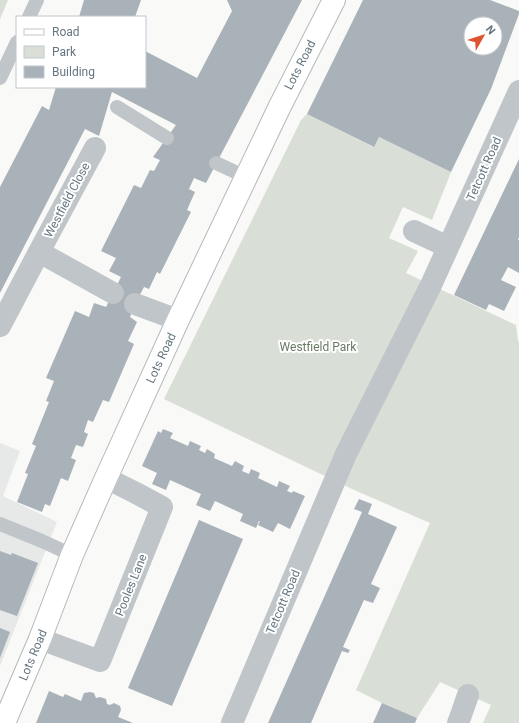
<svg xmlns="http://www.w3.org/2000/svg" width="519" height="723" font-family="Roboto,sans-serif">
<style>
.built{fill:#e7e8e8}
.green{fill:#d9ded6}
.building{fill:#a9b2b8;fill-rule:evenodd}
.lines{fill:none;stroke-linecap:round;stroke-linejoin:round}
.secondary-casing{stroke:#b3b9bd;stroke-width:24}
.lane{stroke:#c0c5c9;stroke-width:14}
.street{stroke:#c0c5c9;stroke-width:22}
.secondary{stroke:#fff;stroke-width:22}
.labels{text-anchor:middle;stroke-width:4;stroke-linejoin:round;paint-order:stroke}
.street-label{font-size:12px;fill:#657681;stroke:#fff}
.park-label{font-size:12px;fill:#687963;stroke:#fff}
</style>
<rect width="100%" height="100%" fill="#f9f9f7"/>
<path class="built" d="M0,443L20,451L3,496L57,522L0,666Z"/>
<path class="green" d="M0,0H8L0,19Z
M307,114L373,147L379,137L451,172L432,220L403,207L389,238L418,251L406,273L516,325L518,341L519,342V723H483L491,705L440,682L417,718L382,703L356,690L430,523L352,489L164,399L301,120Z"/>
<path class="building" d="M84,0H141L135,17H79Z
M227,0H302L206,183L194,178L189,189L195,192L187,210L191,212L160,274L157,272L149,289L144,287L135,304L130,317L137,322L128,341L134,344L109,402L103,400L93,422L88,420L84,432L88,434L83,447L76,445L71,458L76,460L68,481L61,478L50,506L45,504L42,512L17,502L28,474L25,473L36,446L32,444L49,402L46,401L54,381L46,378L75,311L89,317L94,303L106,307L121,277L109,271L116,258L101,251L134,185L141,188L150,170L154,171L160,160L153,157L176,125L112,92L99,136L85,129L0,293V187L42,106L49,110L56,87H145V51L197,78L232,11Z
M363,0H490L519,11V14L491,89L451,172L379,137L374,147L307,114ZM471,24H495V48H471Z
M519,159V237L518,240H519V273L508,267L501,280L516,287L504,311L489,304L486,310L454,295Z
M163,429L173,433L170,438L188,446L190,441L201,446L199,450L205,453L207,449L215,454L214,458L232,466L235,461L244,466L242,471L249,474L251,469L260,473L258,478L277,487L279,481L290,486L287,491L292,493L293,491L305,496L290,529L278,523L273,532L258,525L260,521H259L256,528L240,521L243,514L215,501L210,511L196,505L201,494L170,480L166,490L152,484L157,473L142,466L158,431L161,433Z
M359,499L372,504L368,514L397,527L371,584L380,588L373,603L364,600L343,647L350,650L348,653L342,651L311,723H268L362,512L354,509Z
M199,520L243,539L172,706L128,688Z
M0,551L11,555L12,553L38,563L17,616L0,610Z
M0,628L10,632L0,658Z
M49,691L63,697L65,694L81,701L84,693L90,692L94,693L96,698L100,697L106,699L107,704L110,705L114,703L120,706L121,710L118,717L133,723H36Z
M382,703L417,718L415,723H373Z"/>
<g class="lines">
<g class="secondary-casing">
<path id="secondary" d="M4,723L40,639L72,555L106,478L178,320L280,106L334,0"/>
</g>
<path class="lane" d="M29,17L37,0
M0,78L17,42
M117,107L167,138
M216,163L246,177
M0,524L42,541L72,555"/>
<path class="street" d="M414,231L448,247
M39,252L95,148
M135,304L178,320
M0,326L39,252L113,293
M40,639L100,661L162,507L136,493L106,478
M232,723L346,454L431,285L519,91
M458,723L461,715L468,695"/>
<use href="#secondary" class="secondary"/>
</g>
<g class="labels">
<g class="street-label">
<text transform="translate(300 65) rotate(-63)" y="4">Lots Road</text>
<text transform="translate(484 169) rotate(-66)" y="4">Tetcott Road</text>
<text transform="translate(67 200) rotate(-62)" y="4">Westfield Close</text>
<text transform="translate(161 358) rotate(-65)" y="4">Lots Road</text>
<text transform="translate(131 585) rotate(-68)" y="4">Pooles Lane</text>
<text transform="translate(283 602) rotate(-67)" y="4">Tetcott Road</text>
<text transform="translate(33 655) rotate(-67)" y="4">Lots Road</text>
</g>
<g class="park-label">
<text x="318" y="351">Westfield Park</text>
</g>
</g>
<rect x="16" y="16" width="130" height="72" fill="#ffffff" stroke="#c1c8cd"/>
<rect x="24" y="29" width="20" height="6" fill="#ffffff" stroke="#c1c8cd"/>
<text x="52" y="36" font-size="12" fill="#657681">Road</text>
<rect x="24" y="46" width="20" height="12" fill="#d9ded6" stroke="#c1c8cd"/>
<text x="52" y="56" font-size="12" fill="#657681">Park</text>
<rect x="24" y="66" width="20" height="12" fill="#a9b2b8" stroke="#c1c8cd"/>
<text x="52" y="76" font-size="12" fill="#657681">Building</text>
<g transform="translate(483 36) rotate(51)"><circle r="19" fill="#ffffff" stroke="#c1c8cd"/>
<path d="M0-3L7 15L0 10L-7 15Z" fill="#df5230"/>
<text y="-6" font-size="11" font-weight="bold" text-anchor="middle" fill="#657681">N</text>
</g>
</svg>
